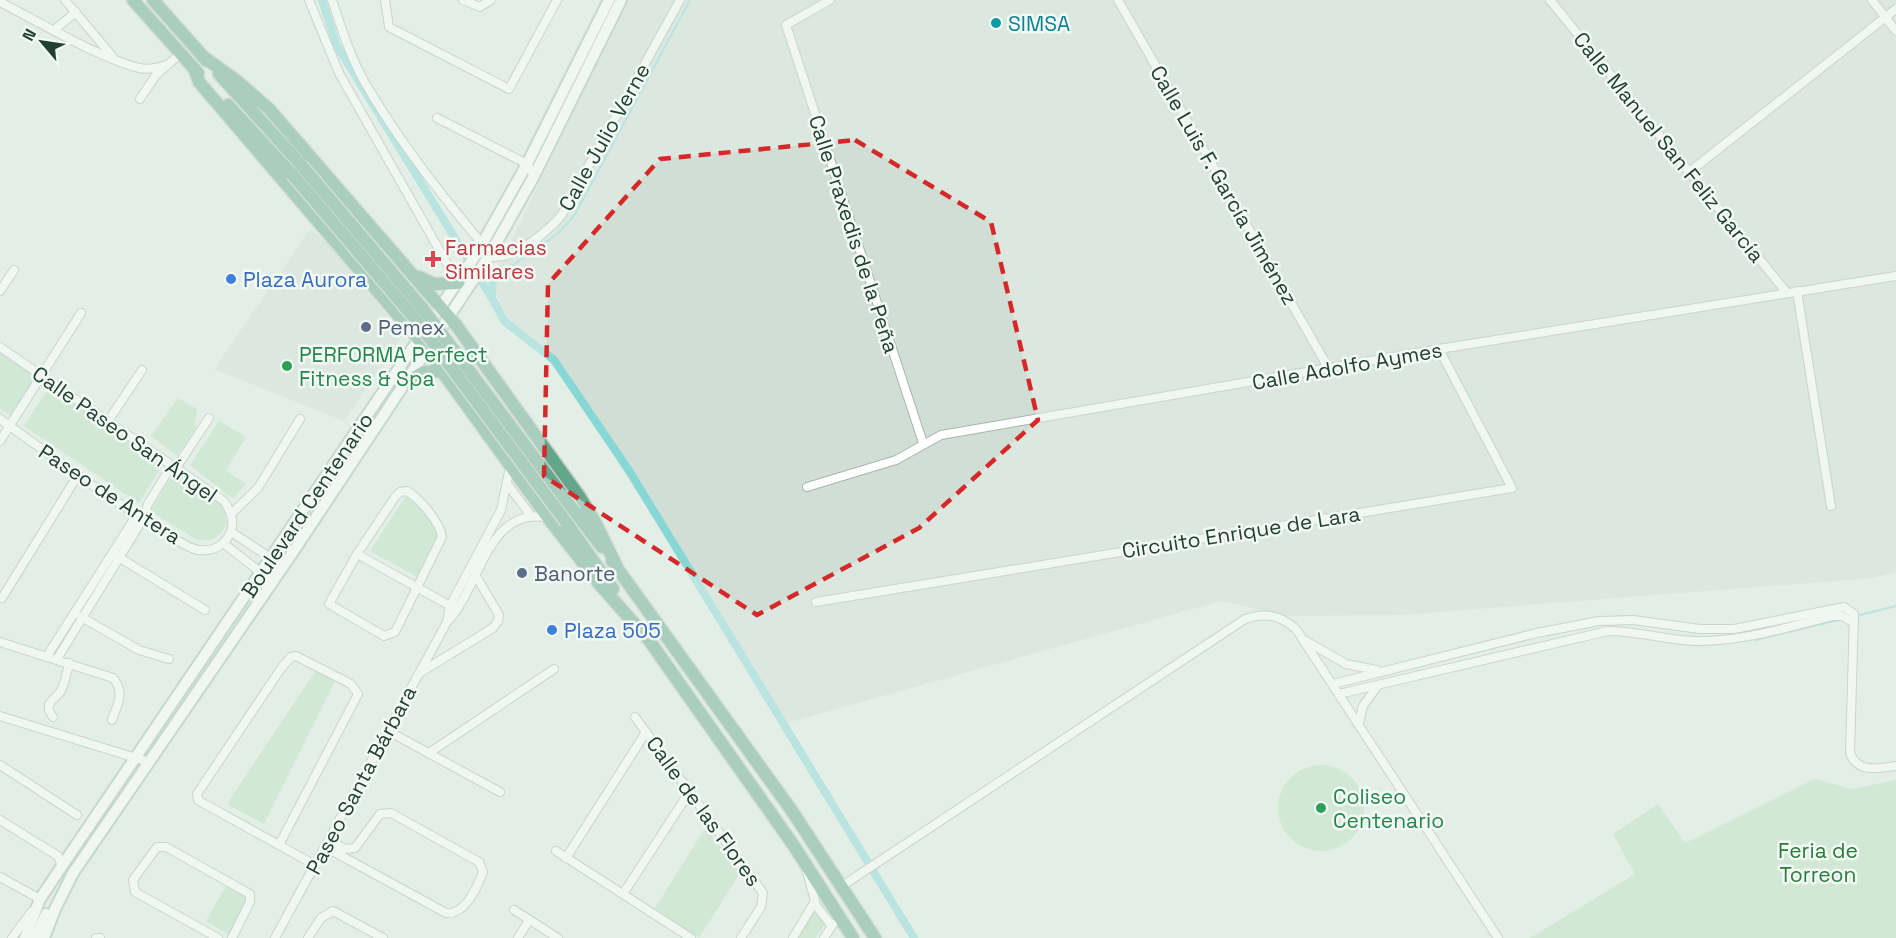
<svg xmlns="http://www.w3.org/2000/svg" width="1896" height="938" viewBox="0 0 1896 938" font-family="'Space Grotesk',sans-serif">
	<rect width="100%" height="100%" fill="#e3eee7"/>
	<g fill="#d1ded5">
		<path d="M 617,0 L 1896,0 L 1896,572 L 1873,578 L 1400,615 L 1273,616 L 1256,609 L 1221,601 L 783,724 L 554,360 L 504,321 L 493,279 L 576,106 Z"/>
		<path d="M 310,229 L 328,243 L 403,335 L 344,421 L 214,369 Z"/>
	</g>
	<g fill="#bae0be">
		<path d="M 0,350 L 37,378 L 12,416 L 0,408 Z"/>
		<path d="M 50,386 L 163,464 L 139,503 L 24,426 Z"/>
		<path d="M 178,398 L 197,409 C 197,416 194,420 196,428 L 177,456 L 151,436 Z"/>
		<path d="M 219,421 L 246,437 L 226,471 L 246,484 L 233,499 L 190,465 Z"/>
		<path d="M 175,471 L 224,506 L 227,523 C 221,537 212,542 197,540 L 150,511 Z"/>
		<path d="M 406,496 C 419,501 434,524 438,538 L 417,577 L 370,551 Z"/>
		<path d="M 316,670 L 335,681 L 264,824 L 227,804 Z"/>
		<circle cx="1321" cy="808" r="43"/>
		<path d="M 1815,779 L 1852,789 L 1896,780 L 1896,938 L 1530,938 L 1635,874 L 1613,834 L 1658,804 L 1685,843 Z"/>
		<path d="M 706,827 L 740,873 L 699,938 L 655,908 Z"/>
		<path d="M 227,884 L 247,898 L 231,936 L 206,921 Z"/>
		<path d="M 814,909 L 826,922 L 816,938 L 795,938 Z"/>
	</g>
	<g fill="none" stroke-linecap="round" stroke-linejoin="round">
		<g stroke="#87d7d5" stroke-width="2">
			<path d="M 493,279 L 557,234 L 574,216 L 690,0"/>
			<path d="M 1860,615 L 1896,606"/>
			<path d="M 1755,640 L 1843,619"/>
		</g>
		<g stroke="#87d7d5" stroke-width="8">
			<path d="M 322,0 L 337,46 L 491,297"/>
			<path d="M 493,279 L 492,298 L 504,321 L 554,360 L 630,472 L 914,938"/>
		</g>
		<g stroke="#a5b6ad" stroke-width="10">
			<g id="street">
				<path d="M 65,0 L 112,56"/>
				<path d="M 309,0 L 339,73 L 458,283"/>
				<path d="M 332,0 C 341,27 350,56 364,81 C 396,137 441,195 483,245"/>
				<path d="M 385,0 L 389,27 L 509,89 L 557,0"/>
				<path d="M 463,0 L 480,7 L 491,0"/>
				<path d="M 830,0 L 786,25 L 923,443"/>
				<path d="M 1118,0 L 1329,369"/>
				<path d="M 1550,0 L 1787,293"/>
				<path d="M 1872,0 L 1896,31"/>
				<path d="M 0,2 C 39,22 97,57 139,68 C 148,70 157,68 166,65"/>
				<path d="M 54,30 L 76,12"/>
				<path d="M 140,99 L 156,75 L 180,54"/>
				<path d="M 437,118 L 527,164 L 534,176"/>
				<path d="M 1688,173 L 1896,9"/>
				<path d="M 489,256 C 510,263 547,232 561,216 L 680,0"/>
				<path d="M 0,291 L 14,270"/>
				<path d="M 1797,291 L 1831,506"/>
				<path d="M 0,347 L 224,501 C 230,510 235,521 231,531 C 226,545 213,552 198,550 C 184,547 170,535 158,528 C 103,495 52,456 0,419"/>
				<path d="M 108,421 L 142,370"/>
				<path d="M 0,441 L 81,313"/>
				<path d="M 176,468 L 209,418"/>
				<path d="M 508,485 L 531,516"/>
				<path d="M 807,487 L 896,460 L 941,435 L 1439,349 L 1896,276"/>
				<path d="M 407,491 C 420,499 440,522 442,537 L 395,632 L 384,636 L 329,604 L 357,554 L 395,497 L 400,492 Z"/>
				<path d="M 231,514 L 258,488 L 300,419"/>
				<path d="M 231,532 L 283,566"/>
				<path d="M 223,543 L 273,582"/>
				<path d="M 357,554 L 454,608"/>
				<path d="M 115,555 L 205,610"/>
				<path d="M 2,598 L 78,475"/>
				<path d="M 816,602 L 1512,488 L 1439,349"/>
				<path d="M 81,617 L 139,650 L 169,659"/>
				<path d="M 448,621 C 479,589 488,504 548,518"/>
				<path d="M 1306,641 L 1346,664 L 1376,670"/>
				<path d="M 0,642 L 113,678 C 125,693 118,703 112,720"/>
				<path d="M 47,656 L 138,513"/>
				<path d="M 57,659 L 143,519 L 148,504 L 172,465"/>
				<path d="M 421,672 L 493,628 L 498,621 L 499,615 L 476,576"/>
				<path d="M 1333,684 L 1537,633 L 1599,621 L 1633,620 L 1700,629 L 1734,629 L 1844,607 L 1854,614 L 1850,753 C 1858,774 1878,768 1896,766"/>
				<path d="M 1339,694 L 1608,631 C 1638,631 1666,640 1695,641 C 1741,642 1788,627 1832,616 L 1842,616 L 1854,623"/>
				<path d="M 0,716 L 149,762"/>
				<path d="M 53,717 C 43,704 52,702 60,692 C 65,685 67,671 69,663"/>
				<path d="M 635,717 L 763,893 L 761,907 L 741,938"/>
				<path d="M 1359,723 L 1363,706 L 1378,685"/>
				<path d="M 388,731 L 500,792"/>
				<path d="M 429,753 L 554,669"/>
				<path d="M 0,765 L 77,815"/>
				<path d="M 0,820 L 58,856 L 62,866"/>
				<path d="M 279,845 L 358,694 L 351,684 L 296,656 L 291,657 L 282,667 L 197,794 L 198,800 L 203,803 L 315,865"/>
				<path d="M 325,847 L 446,913 C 465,915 477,888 483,872 L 479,862 L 391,813 L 380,814 L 355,848 L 345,849 L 329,840"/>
				<path d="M 556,851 L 691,938"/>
				<path d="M 566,858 L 646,732"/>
				<path d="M 0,877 L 40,899"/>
				<path d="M 842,886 L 1245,619 C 1265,612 1280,615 1296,629 L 1498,938"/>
				<path d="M 623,894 L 690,791"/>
				<path d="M 814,903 L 832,926"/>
				<path d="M 514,910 L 558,938"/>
				<path d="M 12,938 L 32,911"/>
				<path d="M 96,938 L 100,938"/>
				<path d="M 218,938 L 135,892 L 133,880 L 157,847 L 166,847 L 250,894 L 250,902 L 232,938"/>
				<path d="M 275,938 L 447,622 L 450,606 L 501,510 L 510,467"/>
				<path d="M 308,938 L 321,918 L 333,911 L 383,938"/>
				<path d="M 518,938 L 529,920"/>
				<path d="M 793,938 L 815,901 L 807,872"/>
				<path d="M 824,938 L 833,924"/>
			</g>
		</g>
		<g stroke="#a3bdb0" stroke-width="14">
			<g id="secondary">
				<path d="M 25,938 L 40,899 L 62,866 L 477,253 L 527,164 L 609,0"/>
				<path d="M 35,938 L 46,914"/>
				<path d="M 44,938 L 55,909 L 73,873 L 293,552 L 489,256 L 534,176 L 621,0"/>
			</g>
		</g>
		<g stroke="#c1cac6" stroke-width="15">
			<g id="primary">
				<path d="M 133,0 L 198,73"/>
				<path d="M 153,0 L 207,61"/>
				<path d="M 202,56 L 237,81 L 269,109 L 456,325 L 579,496 L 595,522 L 617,567"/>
				<path d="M 194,68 L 199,82 L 420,341 L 549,519 L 601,586 L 648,639"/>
				<path d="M 219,74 L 302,166"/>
				<path d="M 228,105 L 292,174"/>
				<path d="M 419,277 L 434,284 L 458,283"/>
				<path d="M 406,382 L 424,372 L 444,371"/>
				<path d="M 575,512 L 602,547"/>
				<path d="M 566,522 L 613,589"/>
				<path d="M 612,561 L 792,811 L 875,938"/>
				<path d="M 644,633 L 794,846 L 853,938"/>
			</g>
		</g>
		<use href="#street" stroke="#fff" stroke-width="8"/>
		<use href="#secondary" stroke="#fff" stroke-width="10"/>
		<use href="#primary" stroke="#64a68a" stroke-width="12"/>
		<g stroke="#c1cac6" stroke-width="15" stroke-linecap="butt">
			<g id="primary-bridge">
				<path d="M 302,166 L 423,309 L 575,512"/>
				<path d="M 292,174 L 416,320 L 566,522"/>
			</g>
		</g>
		<use href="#primary-bridge" stroke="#64a68a" stroke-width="12"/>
	</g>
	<path d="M0 0H1896V938H0ZM 855,140 L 991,222 L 1038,420 L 919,528 L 757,615 L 544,476 L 548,284 L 660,159 Z" fill="#e3eee7" fill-opacity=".55" fill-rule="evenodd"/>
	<path fill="none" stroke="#d62828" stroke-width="4.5" stroke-dasharray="12 8" stroke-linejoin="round" d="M 855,140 L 991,222 L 1038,420 L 919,528 L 757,615 L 544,476 L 548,284 L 660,159 Z"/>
	<circle fill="#0f9aa8" stroke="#f3faf5" stroke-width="2" cx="996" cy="23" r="6"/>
	<path fill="#e0444e" stroke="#f3faf5" stroke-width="2" d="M430 250h6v6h6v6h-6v6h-6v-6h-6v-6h6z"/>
	<g fill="#3f7fe0" stroke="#f3faf5" stroke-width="2">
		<circle cx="231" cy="279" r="6"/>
		<circle cx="552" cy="630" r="6"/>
	</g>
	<g fill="#5c6f8a" stroke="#f3faf5" stroke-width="2">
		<circle cx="366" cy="327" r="6"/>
		<circle cx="522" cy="573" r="6"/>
	</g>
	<g fill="#2e9e5b" stroke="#f3faf5" stroke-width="2">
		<circle cx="287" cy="366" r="6"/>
		<circle cx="1321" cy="808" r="6"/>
	</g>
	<g text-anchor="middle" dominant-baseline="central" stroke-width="5" stroke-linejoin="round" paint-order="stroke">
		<g font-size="21" fill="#0d838f" stroke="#f3faf5" text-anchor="start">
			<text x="1008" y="23">SIMSA</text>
		</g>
		<g font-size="21" fill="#214032" stroke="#f3faf5">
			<text transform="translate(604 137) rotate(-61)">Calle Julio Verne</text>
			<text transform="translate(1669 147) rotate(51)">Calle Manuel San Feliz García</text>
			<text transform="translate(1224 185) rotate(60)">Calle Luis F. García Jiménez</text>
			<text transform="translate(854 234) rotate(72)">Calle Praxedis de la Peña</text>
			<text transform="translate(1347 366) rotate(-10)">Calle Adolfo Aymes</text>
			<text transform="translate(125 434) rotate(35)">Calle Paseo San Ángel</text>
			<text transform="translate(110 494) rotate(33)">Paseo de Antera</text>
			<text transform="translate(307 505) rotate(-56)">Boulevard Centenario</text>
			<text transform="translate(1241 532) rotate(-9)">Circuito Enrique de Lara</text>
			<text transform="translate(361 780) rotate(-62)">Paseo Santa Bárbara</text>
			<text transform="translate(704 811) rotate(54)">Calle de las Flores</text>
		</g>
		<g font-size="21" fill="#be3a42" stroke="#f3faf5" text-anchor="start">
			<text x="445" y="247">Farmacias<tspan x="445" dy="24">Similares</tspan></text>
		</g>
		<g font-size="21" fill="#366cbe" stroke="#f3faf5" text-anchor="start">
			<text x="243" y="279">Plaza Aurora</text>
			<text x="564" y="630">Plaza 505</text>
		</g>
		<g font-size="21" fill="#4e5e75" stroke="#f3faf5" text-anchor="start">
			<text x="378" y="327">Pemex</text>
			<text x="534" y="573">Banorte</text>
		</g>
		<g font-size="21" fill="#27864d" stroke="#f3faf5" text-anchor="start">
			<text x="299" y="354">PERFORMA Perfect<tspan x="299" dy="24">Fitness &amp; Spa</tspan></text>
			<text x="1333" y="796">Coliseo<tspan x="1333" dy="24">Centenario</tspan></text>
		</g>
		<g font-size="21" fill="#287b39" stroke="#f3faf5">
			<text x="1818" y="850">Feria de<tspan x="1818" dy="24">Torreon</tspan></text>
		</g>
	</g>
	<g transform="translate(42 42) rotate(299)" stroke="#f3faf5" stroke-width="4.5" paint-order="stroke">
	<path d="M0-4.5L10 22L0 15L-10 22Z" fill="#214032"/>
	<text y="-9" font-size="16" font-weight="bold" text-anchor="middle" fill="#214032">N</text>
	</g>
</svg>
